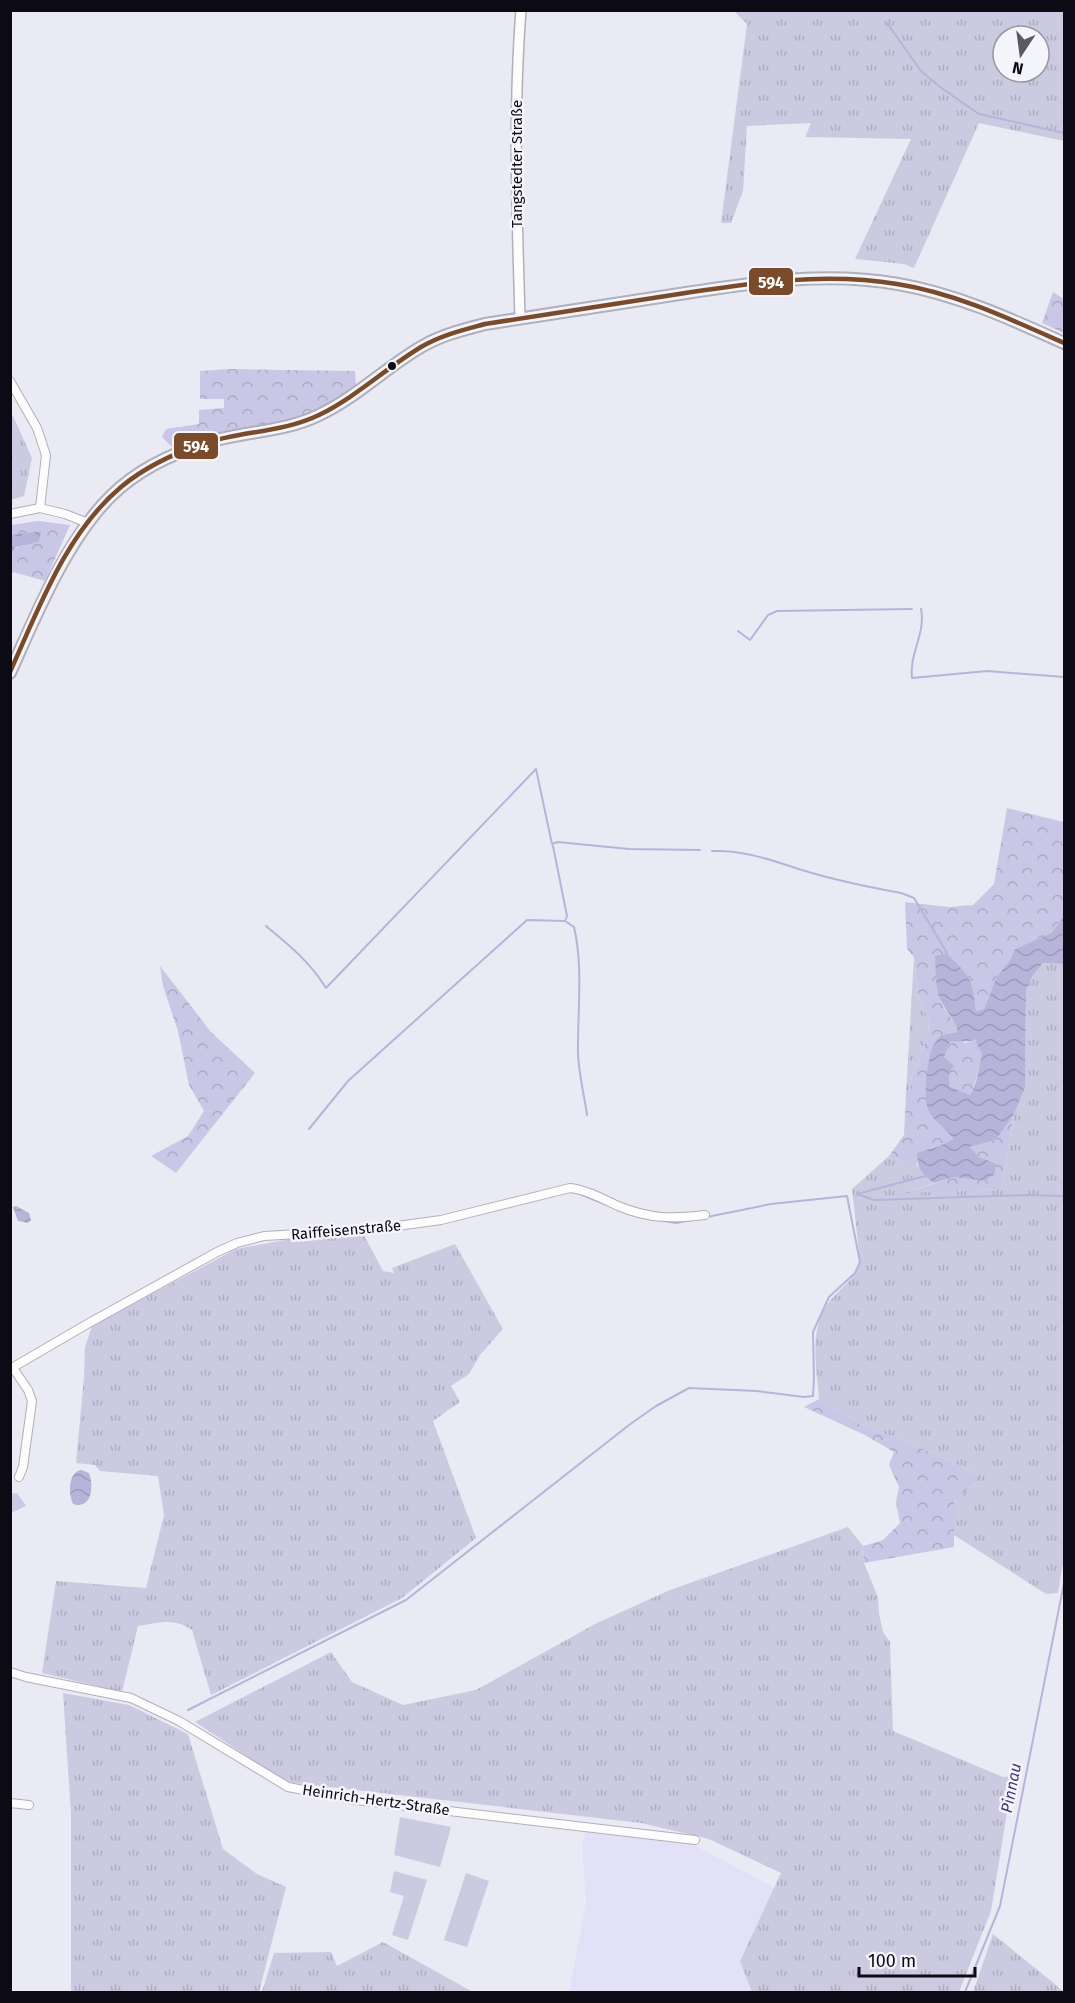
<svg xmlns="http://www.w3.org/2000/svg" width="1075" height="2003" viewBox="0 0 1075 2003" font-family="'Fira Sans',sans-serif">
	<defs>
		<pattern id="grass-tufts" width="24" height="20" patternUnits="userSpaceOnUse" patternTransform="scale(1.5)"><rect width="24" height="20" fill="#cccae0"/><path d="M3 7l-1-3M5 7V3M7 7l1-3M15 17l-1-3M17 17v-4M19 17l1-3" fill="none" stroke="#aeacbf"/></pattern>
		<pattern id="forest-crowns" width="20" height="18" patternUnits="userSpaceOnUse" patternTransform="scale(1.5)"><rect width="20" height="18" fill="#cac6e5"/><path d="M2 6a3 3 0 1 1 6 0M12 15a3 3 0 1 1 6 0" fill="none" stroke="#aca9c4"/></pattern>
		<pattern id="water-waves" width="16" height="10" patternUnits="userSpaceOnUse" patternTransform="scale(1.5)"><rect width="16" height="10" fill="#b8b3d9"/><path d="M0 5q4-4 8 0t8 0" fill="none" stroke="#9d99b9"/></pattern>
	</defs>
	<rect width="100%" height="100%" fill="#eaeaf4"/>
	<path fill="#e3e1f8" d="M 586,1832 L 692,1844 L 775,1888 L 740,1960 L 752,1992 L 569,1992 L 586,1903 L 582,1843 Z"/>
	<g fill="url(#grass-tufts)" fill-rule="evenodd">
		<path d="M 734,11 L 1064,11 L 1064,141 L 979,123 L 914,268 L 904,264 L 855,259 L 911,139 L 805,137 L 811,123 L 747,126 L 743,191 L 731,223 L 721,223 L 747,24 ZM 1003,36 L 1039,36 L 1039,72 L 1003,72 Z"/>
		<path d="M 11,416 L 13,416 L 32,458 L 24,496 L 11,500 Z"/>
		<path d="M 914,957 L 918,993 L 930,1025 L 919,1062 L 912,1075 L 910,1090 L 906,1093 Z"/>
		<path d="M 1043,963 L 1064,964 L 1064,1557 L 1058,1593 L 1046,1594 L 954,1535 L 954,1501 L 982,1477 L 935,1454 L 860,1424 L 819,1399 C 817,1368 808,1329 829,1302 C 840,1288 856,1279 860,1261 L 852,1189 L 889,1156 L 917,1165 L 925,1176 L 934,1183 L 908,1192 L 1001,1189 L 1014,1114 L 1025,1088 L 1026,991 L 1033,975 Z"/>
		<path d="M 364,1235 L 383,1271 L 394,1273 L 392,1268 L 455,1244 L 503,1329 L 480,1355 L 469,1374 L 451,1386 L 460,1402 L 433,1421 L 476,1538 L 402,1598 L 211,1695 L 192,1630 C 173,1617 159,1623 138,1626 L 122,1692 L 42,1673 L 56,1581 L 146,1588 L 164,1515 L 158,1476 L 100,1471 L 95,1465 L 76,1463 L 84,1377 L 85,1347 L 92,1326 L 236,1249 L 290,1239 Z"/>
		<path d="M 848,1527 L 863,1546 L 864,1563 L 878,1597 L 879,1614 L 883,1632 L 890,1642 L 893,1731 L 1003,1777 L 1013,1776 L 991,1911 L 959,1992 L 752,1992 L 740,1961 L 781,1873 L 709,1839 L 641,1823 L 286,1782 L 195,1722 L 331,1652 L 352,1682 L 403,1705 L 476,1690 L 597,1623 L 670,1590 Z"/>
		<path d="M 63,1693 L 129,1705 L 188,1734 L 223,1849 L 257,1874 L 286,1887 L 259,1992 L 71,1992 L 71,1814 Z"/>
		<path d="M 993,1934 L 1056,1985 L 1064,1992 L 973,1992 Z"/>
		<path d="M 383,1942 L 473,1992 L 262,1992 L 274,1953 L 331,1952 L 337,1966 Z"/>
	</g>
	<g fill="url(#forest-crowns)">
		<path d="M 1053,292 L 1064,299 L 1064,333 L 1042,323 Z"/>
		<path d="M 230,369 L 355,371 L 356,387 L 319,411 L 272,425 L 173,448 L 162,437 L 166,429 L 199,424 L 199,410 L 224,408 L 224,399 L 200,399 L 200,371 Z"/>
		<path d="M 38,521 L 70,525 L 45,581 L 13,572 L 11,575 C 11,545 11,548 39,542 L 40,531 L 11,536 L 11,525 Z"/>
		<path d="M 1007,808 L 1064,822 L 1064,916 L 1051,933 L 1015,949 L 1009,962 L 997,976 L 984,1009 L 976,1011 C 972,976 971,978 947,953 C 939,975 932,992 947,1012 C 952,1019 957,1024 959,1032 L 941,1035 L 930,1114 L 947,1129 L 953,1140 C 942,1147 929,1148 917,1153 L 917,1165 L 889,1156 L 904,1135 L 906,1093 L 910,1090 L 912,1075 L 919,1062 L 930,1025 L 918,993 L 914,957 L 907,949 L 905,902 L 949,907 L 973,905 L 994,884 Z"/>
		<path d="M 160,966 L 211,1032 L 255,1073 L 176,1173 L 151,1156 L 188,1136 L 204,1111 L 189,1085 L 178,1031 L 163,986 Z"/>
		<path d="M 959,1040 L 965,1043 L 975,1040 L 982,1054 C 978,1068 977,1082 970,1095 L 950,1088 L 944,1057 L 950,1042 Z"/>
		<path d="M 1014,1114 L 1001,1189 L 905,1193 L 954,1177 L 985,1181 L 995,1174 L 995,1163 L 979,1157 L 968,1147 L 996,1140 Z"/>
		<path d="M 819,1399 L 860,1424 L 935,1454 L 982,1477 L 954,1501 L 954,1547 L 864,1563 L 863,1546 L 883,1540 L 900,1523 L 896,1502 L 899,1487 L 889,1465 L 894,1452 L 865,1435 L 804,1407 Z"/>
	</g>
	<g fill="#cccae0">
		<path d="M 17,1493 L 26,1506 L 11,1513 L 11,1494 Z"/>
		<path d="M 400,1817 L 451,1827 L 440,1867 L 394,1855 Z"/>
		<path d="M 394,1871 L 427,1880 L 408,1940 L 392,1935 L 404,1896 L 390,1892 Z"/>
		<path d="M 466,1873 L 489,1881 L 467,1947 L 444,1940 Z"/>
	</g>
	<g fill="url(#water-waves)" fill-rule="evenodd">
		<path d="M 41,531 L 39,542 L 16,547 L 11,554 L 12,535 Z"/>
		<path d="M 1064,916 L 1064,964 L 1043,963 L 1033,975 L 1026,991 L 1025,1088 L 1014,1114 L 996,1140 L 969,1147 L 979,1157 L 995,1163 L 995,1174 L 985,1181 L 954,1177 L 934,1183 C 922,1174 917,1169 917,1153 C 929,1148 942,1147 953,1139 C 947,1129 938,1124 931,1115 C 921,1102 927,1061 933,1046 C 935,1042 939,1038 941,1035 L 958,1032 C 956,1020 945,1011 940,999 C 935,988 936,968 935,956 L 947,953 C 971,978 972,976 976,1011 L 984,1009 L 997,976 L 1009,962 L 1015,949 L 1051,933 ZM 975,1040 L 982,1054 C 978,1068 978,1083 970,1095 L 950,1087 L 948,1074 L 954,1066 L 944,1057 L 950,1042 C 959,1040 966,1043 975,1040 Z"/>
		<path d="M 16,1206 L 29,1213 L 31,1220 L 28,1223 L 18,1221 L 13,1207 Z"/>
		<path d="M 81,1470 L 89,1473 C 94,1487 92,1509 73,1504 C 68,1493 68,1473 81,1470 Z"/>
	</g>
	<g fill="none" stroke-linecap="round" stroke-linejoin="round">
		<g stroke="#b8b3d9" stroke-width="2">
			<path d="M 887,23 L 921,71 L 940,87 L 979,114 L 1064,133"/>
			<path d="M 921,609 C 926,633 909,654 912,678 L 987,671 L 1064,677"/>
			<path d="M 738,631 L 750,640 L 768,615 L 777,611 L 912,609"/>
			<path d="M 712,851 C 744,850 771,860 802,870 C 834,880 868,887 901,893 L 914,898 L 947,953"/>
			<path d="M 565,921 L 574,927 C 583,966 578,1007 578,1046 C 577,1069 584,1092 587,1115"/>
			<path d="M 266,926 C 289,945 310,962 326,988 L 536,769 L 552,844 L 558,842 L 629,849 L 700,850"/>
			<path d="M 309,1129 L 348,1081 L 527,920 L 565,921 L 567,916 L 553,846"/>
			<path d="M 575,1192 L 612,1207"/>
			<path d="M 857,1194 L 874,1200 L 1028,1195 L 1064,1196"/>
			<path d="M 857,1194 L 925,1176"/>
			<path d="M 640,1217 L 676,1223 L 696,1219"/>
			<path d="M 188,1710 L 406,1600 L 629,1425 L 656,1406 L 689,1388 L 757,1391 L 804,1397 L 813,1396 L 814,1378 L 813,1332 L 829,1297 L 855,1273 L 860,1262 L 847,1196 L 771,1204 L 707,1217"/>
			<path d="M 965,1992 L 1000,1906 L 1064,1583"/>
		</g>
		<g stroke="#b0b0ba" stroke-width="10">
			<g id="minor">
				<path d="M 10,381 L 37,428 L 46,455 L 40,508"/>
				<path d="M 10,514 L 40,508 L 65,514 L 88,523"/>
				<path d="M 13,1368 L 28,1390 L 32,1401 L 23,1467 L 19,1477"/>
				<path d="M 10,1369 L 89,1323 L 217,1252 L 237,1243 L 264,1236 L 368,1230 L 441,1220 L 570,1188 C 587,1190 603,1199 618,1206 C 650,1219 672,1219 705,1215"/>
				<path d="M 10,1672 L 26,1677 L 131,1698 L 179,1721 L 288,1787 L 356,1800 L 695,1840"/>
				<path d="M 10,1803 L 29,1805"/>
			</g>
		</g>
		<g stroke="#b0b0ba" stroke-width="12">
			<path id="tertiary" d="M 520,318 C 517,216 513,113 521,10"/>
		</g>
		<g stroke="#b0b0ba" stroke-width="14">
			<path id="secondary" d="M 10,673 C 35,617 67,539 111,496 C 138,469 173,453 209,442 C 245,431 285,432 319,415 C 357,397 385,368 421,347 C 441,335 462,330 485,324 C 552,314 619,303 686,293 C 757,282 827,271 898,284 C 956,294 1011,319 1064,343"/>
		</g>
		<use href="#minor" stroke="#fcfcfd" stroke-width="8"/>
		<use href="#tertiary" stroke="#fcfcfd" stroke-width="9"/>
		<use href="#secondary" stroke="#f2f1f7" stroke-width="10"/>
		<g stroke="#f4f4fb" stroke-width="9">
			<path id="bus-1" d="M 10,672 C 39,608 66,533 121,487 C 146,466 175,453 205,443 C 243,431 284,432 319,415 C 356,397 386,368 421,347 C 441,335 463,330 485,324 C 550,314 614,304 679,294 C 751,283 824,272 897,284 C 955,293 1010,319 1064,343"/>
		</g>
		<use href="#bus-1" stroke="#7a4b2a" stroke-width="4.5"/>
	</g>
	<circle fill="#0c0a15" stroke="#f4f4fb" stroke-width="2" cx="392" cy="366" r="5"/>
	<g text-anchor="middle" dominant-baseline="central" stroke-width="5" stroke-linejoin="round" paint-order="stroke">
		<g font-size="15" fill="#0c0a15" stroke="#f4f4fb">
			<text transform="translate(517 164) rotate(-90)">Tangstedter Straße</text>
			<text transform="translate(346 1230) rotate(-5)">Raiffeisenstraße</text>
			<text transform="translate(376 1800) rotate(8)">Heinrich-Hertz-Straße</text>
		</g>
		<g font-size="16" font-style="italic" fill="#423471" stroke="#f4f4fb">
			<text transform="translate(1011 1788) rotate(-79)">Pinnau</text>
		</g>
	</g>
	<g stroke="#f4f4fb" stroke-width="2">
		<rect x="748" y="267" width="46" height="29" rx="6" fill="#7a4b2a"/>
		<rect x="173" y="432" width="46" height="28" rx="6" fill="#7a4b2a"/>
	</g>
	<g font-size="16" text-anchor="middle" font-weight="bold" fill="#fff">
		<text x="771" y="288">594</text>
		<text x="196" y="452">594</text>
	</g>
	<rect width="1075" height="2003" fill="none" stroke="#0c0a15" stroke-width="24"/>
	<g transform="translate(1021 54) rotate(193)"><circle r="28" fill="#f4f4fb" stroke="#97969f" stroke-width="1.5"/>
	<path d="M0-4.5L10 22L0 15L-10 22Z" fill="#5a5863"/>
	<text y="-9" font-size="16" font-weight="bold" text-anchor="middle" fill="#0c0a15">N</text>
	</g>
	<path d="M859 1967v9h116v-9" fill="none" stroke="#0c0a15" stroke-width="3"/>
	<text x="868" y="1967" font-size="18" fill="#0c0a15" stroke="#f4f4fb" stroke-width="4.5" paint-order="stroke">100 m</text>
</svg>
